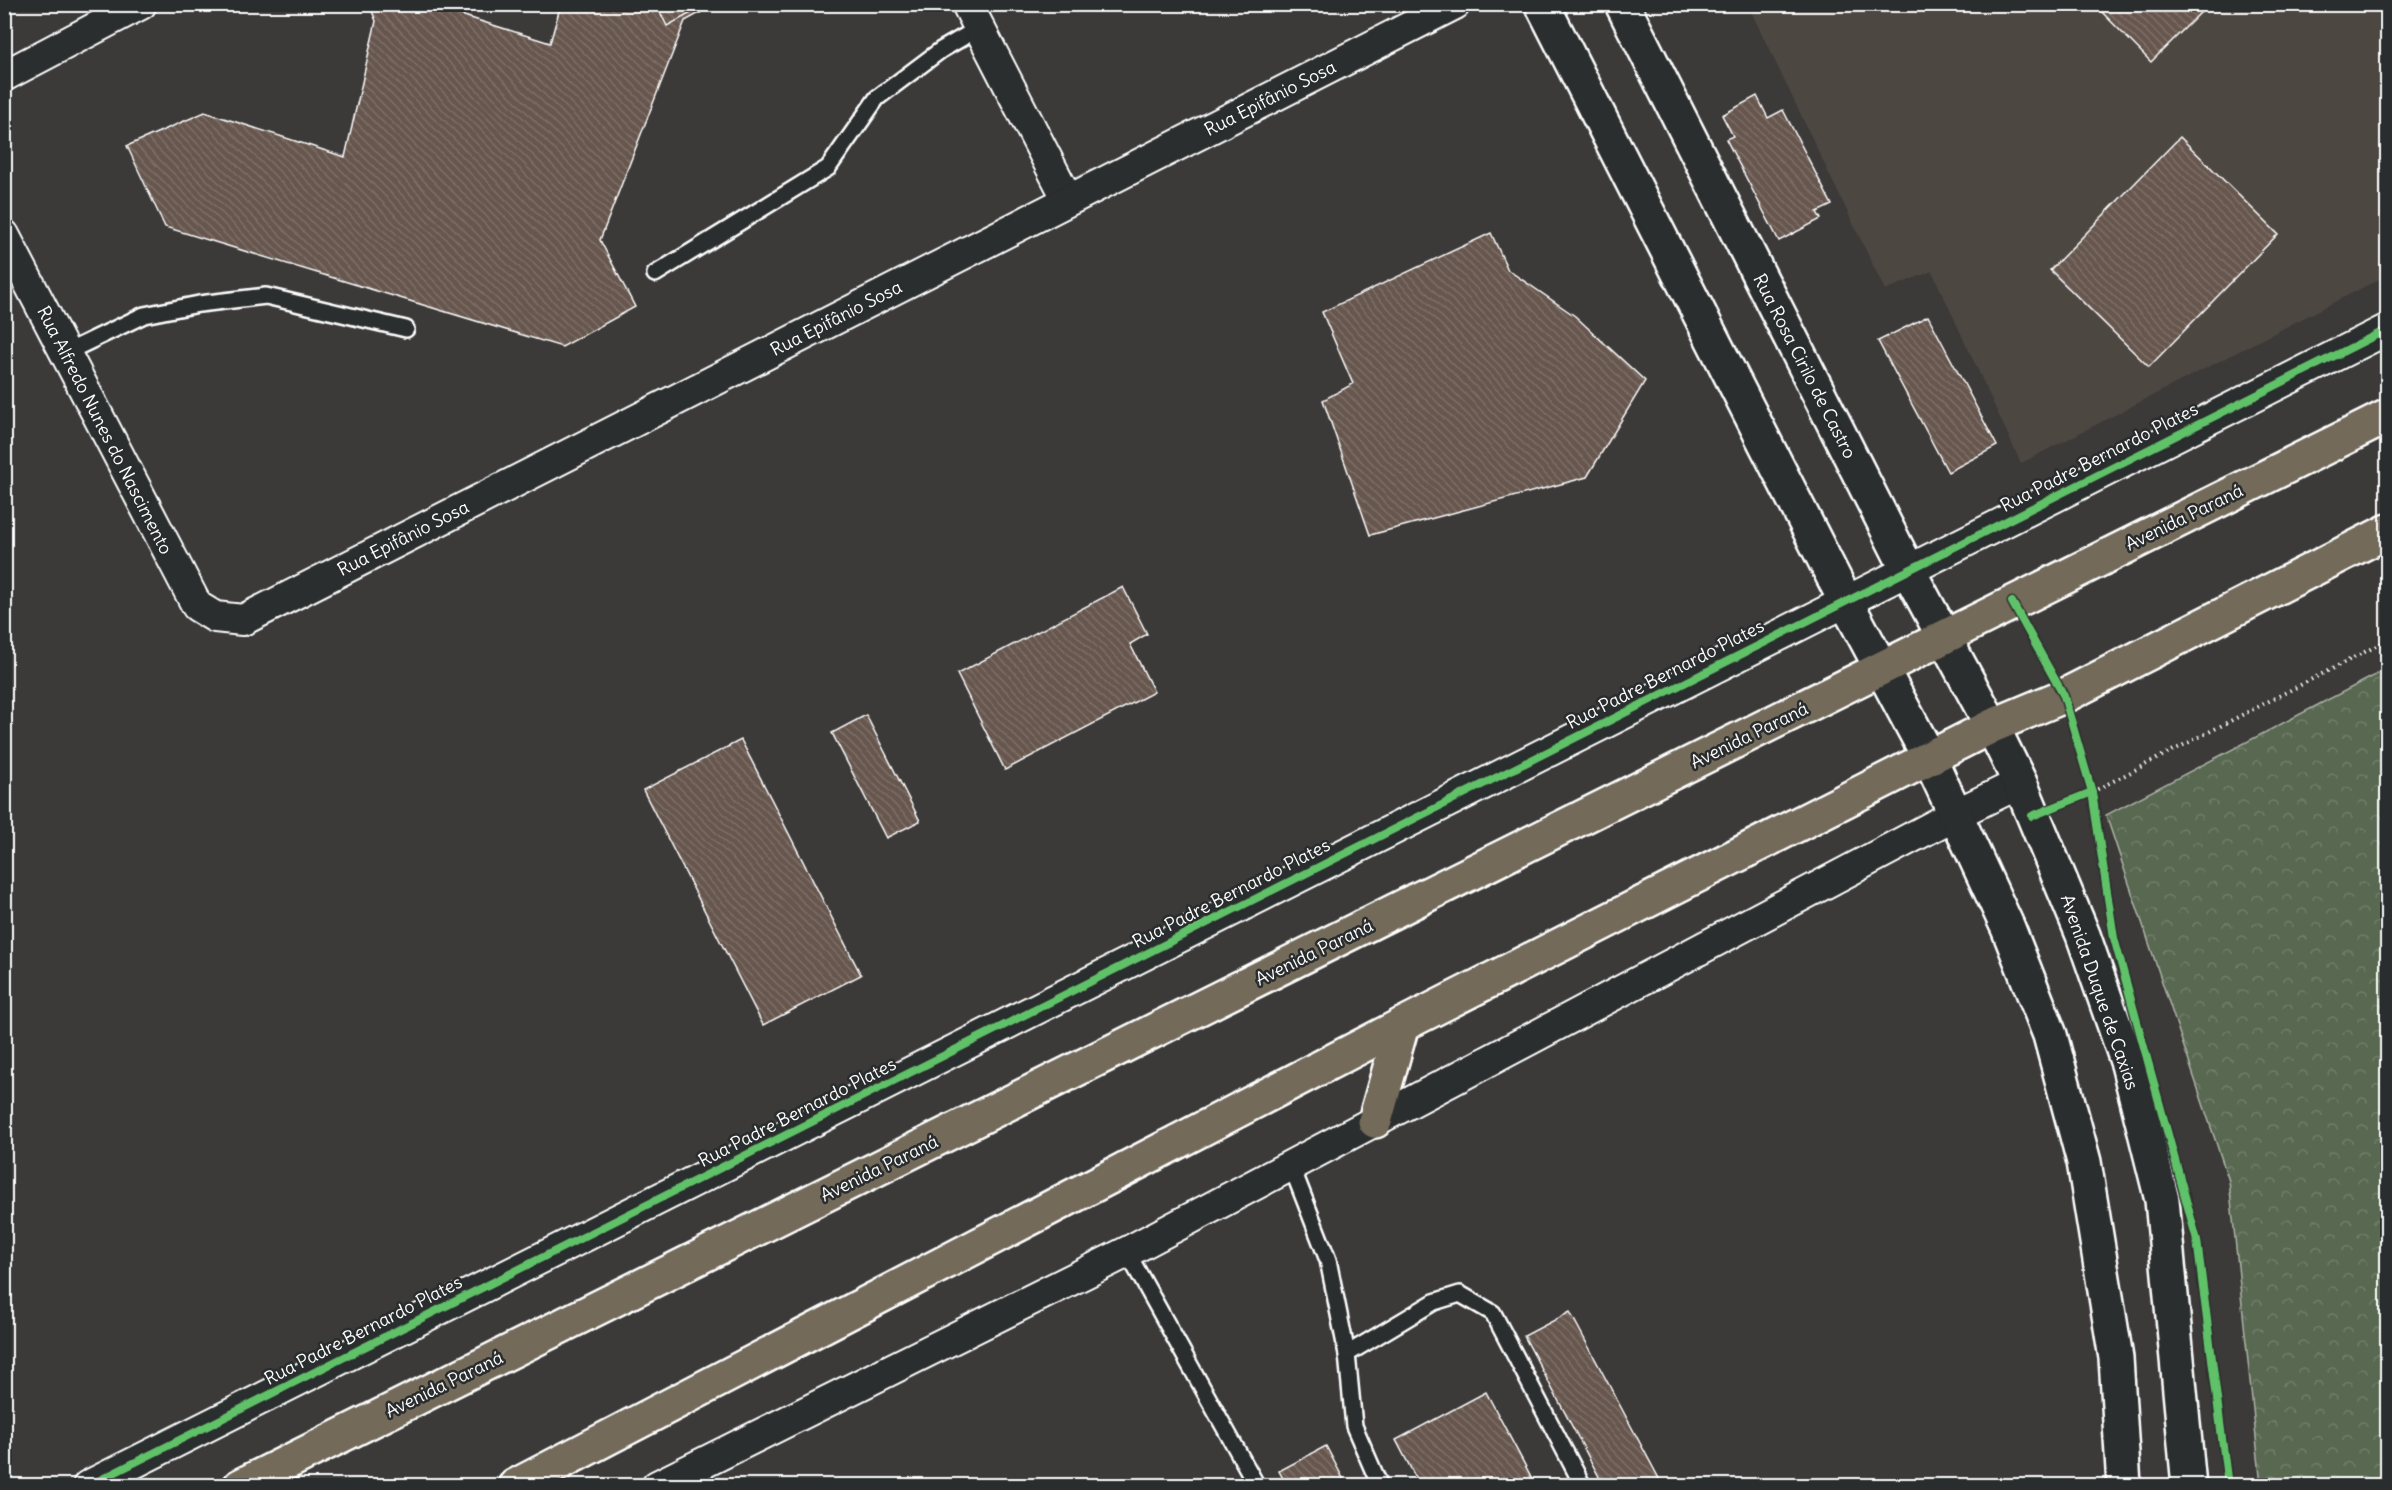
<svg xmlns="http://www.w3.org/2000/svg" width="2392" height="1490" viewBox="0 0 2392 1490" font-family="Delius,sans-serif">
	<defs>
		<pattern id="forest-crowns" width="20" height="18" patternUnits="userSpaceOnUse" patternTransform="scale(1.5)"><rect width="20" height="18" fill="#596851"/><path d="M2 6a3 3 0 1 1 6 0M12 15a3 3 0 1 1 6 0" fill="none" stroke="#727f6b"/></pattern>
		<pattern id="building-back-hatch" width="6" height="6" patternUnits="userSpaceOnUse" patternTransform="scale(1.5)"><rect width="6" height="6" fill="#66574e"/><path d="M-1 5l2 2M0 0l6 6M5-1l2 2" fill="none" stroke="#7d7069"/></pattern>
	</defs>
	<rect width="100%" height="100%" fill="#3c3a38"/>
	<filter id="ink" filterUnits="userSpaceOnUse"><feTurbulence type="fractalNoise" baseFrequency=".0167" numOctaves="2"/><feDisplacementMap in="SourceGraphic" scale="12" xChannelSelector="R" yChannelSelector="G"/><feConvolveMatrix kernelMatrix="1 2 1 2 8 2 1 2 1" color-interpolation-filters="sRGB"/></filter>
	<g filter="url(#ink)">
		<path fill="#4d4743" d="M 1748,5 L 2387,5 L 2387,275 L 2021,463 L 1932,271 L 1885,290 Z"/>
		<path fill="url(#forest-crowns)" stroke="#acb4a8" stroke-width="1.5" d="M 2387,669 L 2387,1485 L 2261,1485 L 2229,1181 L 2106,815 Z"/>
		<g fill="url(#building-back-hatch)" stroke="#fff" stroke-width="1.5">
			<path d="M 369,4 L 426,4 L 550,43 L 561,4 L 716,4 L 685,21 L 600,240 L 635,307 L 562,347 L 165,227 L 127,146 L 205,112 L 345,157 L 376,21 Z"/>
			<path d="M 656,4 L 708,4 L 667,26 Z"/>
			<path d="M 2094,4 L 2209,4 L 2151,62 Z"/>
			<path d="M 1757,96 L 1768,118 L 1783,110 L 1832,205 L 1817,212 L 1821,219 L 1779,241 L 1726,139 L 1733,136 L 1722,115 Z"/>
			<path d="M 2180,137 L 2278,234 L 2149,367 L 2050,270 Z"/>
			<path d="M 1491,233 L 1508,270 L 1575,316 L 1645,381 L 1587,477 L 1370,535 L 1323,400 L 1353,384 L 1322,312 Z"/>
			<path d="M 1928,316 L 1997,446 L 1948,472 L 1878,341 Z"/>
			<path d="M 1123,587 L 1147,634 L 1130,644 L 1154,692 L 1005,770 L 957,674 Z"/>
			<path d="M 866,715 L 920,821 L 886,838 L 832,733 Z"/>
			<path d="M 741,740 L 861,975 L 763,1025 L 643,790 Z"/>
			<path d="M 1570,1312 L 1663,1486 L 1604,1486 L 1524,1336 Z"/>
			<path d="M 1486,1392 L 1536,1486 L 1420,1486 L 1396,1440 Z"/>
			<path d="M 1326,1446 L 1347,1486 L 1287,1486 L 1279,1471 Z"/>
		</g>
		<g fill="none" stroke-linecap="round" stroke-linejoin="round">
			<g stroke="#fff" stroke-width="20">
				<g id="lane">
					<path d="M 655,274 L 828,168 L 877,98 L 941,50 L 979,28"/>
					<path d="M 65,353 L 144,315 L 199,304 L 266,296 L 406,329"/>
					<path d="M 1291,1165 L 1328,1260 L 1347,1354 L 1354,1426 L 1380,1486"/>
					<path d="M 1127,1252 L 1257,1486"/>
					<path d="M 1347,1354 L 1434,1302 L 1460,1294 L 1493,1313 L 1583,1486"/>
				</g>
			</g>
			<g stroke="#fff" stroke-width="34">
				<g id="street">
					<path d="M 967,4 L 1068,200"/>
					<path d="M 4,76 L 141,4"/>
					<path d="M 4,235 L 197,606 L 215,617 L 243,620 L 1455,4"/>
					<path d="M 88,1486 L 2388,329"/>
					<path d="M 657,1486 L 1127,1252 L 1956,814 L 2020,783"/>
				</g>
			</g>
			<g stroke="#fff" stroke-width="38">
				<g id="secondary">
					<path d="M 1542,4 L 1845,600 L 1929,757 L 2008,928 L 2050,1035 L 2084,1162 L 2116,1358 L 2124,1486"/>
					<path d="M 1622,4 L 1908,570 L 1992,726 L 2020,783 L 2083,935 L 2128,1064 L 2162,1200 L 2189,1486"/>
				</g>
			</g>
			<g stroke="#fff" stroke-width="38">
				<g id="primary">
					<path d="M 1375,1121 L 1402,1025"/>
					<path d="M 240,1486 L 2388,416"/>
					<path d="M 515,1486 L 1402,1025 L 1992,726 L 2064,696 L 2388,531"/>
				</g>
			</g>
			<path stroke="#fff" stroke-width="4" stroke-dasharray="1.5 4.5" stroke-linecap="butt" d="M 2092,792 L 2388,640"/>
			<use href="#lane" stroke="#2a2d2e" stroke-width="15"/>
			<use href="#street" stroke="#2a2d2e" stroke-width="30"/>
			<use href="#secondary" stroke="#2a2d2e" stroke-width="33"/>
			<use href="#primary" stroke="#736b5a" stroke-width="33"/>
			<g stroke="#2a2d2e" stroke-width="11">
				<g id="cycleway">
					<path d="M 2012,602 L 2064,696 L 2092,792 L 2032,816"/>
					<path d="M 2092,792 L 2114,938 L 2197,1240 L 2228,1486"/>
					<path d="M 88,1486 L 2388,329"/>
				</g>
			</g>
			<use href="#cycleway" stroke="#61c268" stroke-width="8"/>
		</g>
	</g>
	<g text-anchor="middle" dominant-baseline="central" stroke-width="5" stroke-linejoin="round" paint-order="stroke">
		<g font-size="18" fill="#fff" stroke="#2a2d2e">
			<text transform="translate(1270 98) rotate(-27)">Rua Epifânio Sosa</text>
			<text transform="translate(836 318) rotate(-27)">Rua Epifânio Sosa</text>
			<text transform="translate(1805 366) rotate(63)">Rua Rosa Cirilo de Castro</text>
			<text transform="translate(105 430) rotate(63)">Rua Alfredo Nunes do Nascimento</text>
			<text transform="translate(2099 457) rotate(-27)">Rua Padre Bernardo Plates</text>
			<text transform="translate(2184 517) rotate(-26)">Avenida Paraná</text>
			<text transform="translate(403 538) rotate(-27)">Rua Epifânio Sosa</text>
			<text transform="translate(1665 674) rotate(-27)">Rua Padre Bernardo Plates</text>
			<text transform="translate(1749 735) rotate(-26)">Avenida Paraná</text>
			<text transform="translate(1231 893) rotate(-27)">Rua Padre Bernardo Plates</text>
			<text transform="translate(1314 952) rotate(-26)">Avenida Paraná</text>
			<text transform="translate(2100 992) rotate(71)">Avenida Duque de Caxias</text>
			<text transform="translate(797 1112) rotate(-27)">Rua Padre Bernardo Plates</text>
			<text transform="translate(879 1168) rotate(-26)">Avenida Paraná</text>
			<text transform="translate(363 1330) rotate(-27)">Rua Padre Bernardo Plates</text>
			<text transform="translate(444 1384) rotate(-26)">Avenida Paraná</text>
		</g>
	</g>
	<rect width="2392" height="1490" fill="none" stroke="#2a2d2e" stroke-width="24"/>
	<rect x="12" y="12" width="2368" height="1466" fill="none" stroke="#fff" stroke-width="2" filter="url(#ink)"/>
</svg>
